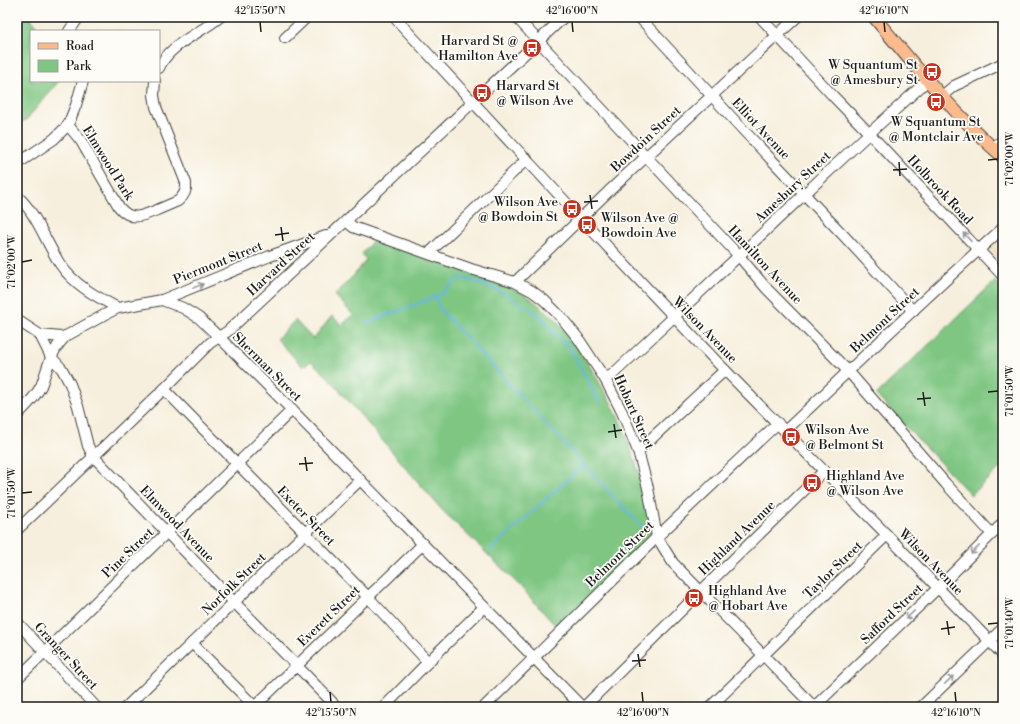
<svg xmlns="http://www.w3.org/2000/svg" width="1020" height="724" viewBox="0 0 1020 724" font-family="'Libre Bodoni',serif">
	<rect width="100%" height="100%" fill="#fdfcf7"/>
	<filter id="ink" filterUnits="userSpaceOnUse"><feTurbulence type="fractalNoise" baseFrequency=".025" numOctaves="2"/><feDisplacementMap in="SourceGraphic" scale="8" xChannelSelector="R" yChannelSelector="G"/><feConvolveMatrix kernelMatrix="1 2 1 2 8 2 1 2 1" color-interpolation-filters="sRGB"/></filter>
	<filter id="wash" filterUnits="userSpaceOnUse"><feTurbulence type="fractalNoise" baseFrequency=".012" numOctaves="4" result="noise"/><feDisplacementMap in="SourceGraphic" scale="16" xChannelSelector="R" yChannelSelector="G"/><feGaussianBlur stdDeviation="0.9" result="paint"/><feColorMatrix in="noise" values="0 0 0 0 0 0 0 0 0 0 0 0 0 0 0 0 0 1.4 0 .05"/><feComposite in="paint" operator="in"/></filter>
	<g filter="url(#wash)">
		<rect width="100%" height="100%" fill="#f7efdd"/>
		<path fill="#e9d9ba" d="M 1003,234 L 1003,266 L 990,251 L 989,249 L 991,245 Z"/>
		<g fill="#7ec682" stroke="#4d714f">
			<path d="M 17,17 L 30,17 L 40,31 L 31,31 L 31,81 L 59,81 L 27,119 L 17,125 Z"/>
			<path d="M 374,239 L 483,277 L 526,295 L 554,317 L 572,340 L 594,373 L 611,403 L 622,425 L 633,456 L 643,484 L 652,530 L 651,542 L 561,630 L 552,622 L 520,586 L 442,510 L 328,377 L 311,361 L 303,367 L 277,339 L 295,320 L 313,339 L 332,316 L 342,325 L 353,315 L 335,295 L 355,274 L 366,260 L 362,254 Z"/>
			<path d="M 995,281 L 1003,290 L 1003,465 L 971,495 L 876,395 Z"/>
		</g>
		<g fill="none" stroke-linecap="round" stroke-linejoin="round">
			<g stroke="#6bb7e5" stroke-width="2">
				<path d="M 367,323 L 435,297"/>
				<path d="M 599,402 L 569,346 L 562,341 L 539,315 L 500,291 L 468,279 L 458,278 L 443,293 L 435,297 L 440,309 L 638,523 L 646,529"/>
				<path d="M 490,551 L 584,464"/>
			</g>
		</g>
	</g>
	<g filter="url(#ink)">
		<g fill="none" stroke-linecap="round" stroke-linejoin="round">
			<g stroke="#3d3c39" stroke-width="12">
				<g id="minor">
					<path d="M 394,17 L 587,225 L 716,361 L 887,535 L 1003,655"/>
					<path d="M 516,17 L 669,181 L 739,256 L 767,289 L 849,372 L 946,484 L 992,534"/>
					<path d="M 639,17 L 747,134 L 845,237 L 913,311"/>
					<path d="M 760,17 L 834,97 L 869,133 L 1003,276"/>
					<path d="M 69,31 L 79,17"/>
					<path d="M 285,38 L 307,17"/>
					<path d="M 159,68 C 169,44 201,33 220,17"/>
					<path d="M 942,96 L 954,86 L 1003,63"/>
					<path d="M 68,125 L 76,105 L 83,81"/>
					<path d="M 991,147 L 1003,141"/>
					<path d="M 17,164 L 54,139 L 68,125 L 81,141 L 119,207 C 131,222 142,216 157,210 C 164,207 171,204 178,201 C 184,196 187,191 186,183 L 156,107 L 154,95 L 155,81"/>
					<path d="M 17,196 C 36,212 46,243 60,264 C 74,285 97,297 118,308 L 162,300 L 183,308 L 199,318 L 219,337 L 292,410 L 582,707"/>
					<path d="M 346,221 L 353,227 L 471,269 L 515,282 L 532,291 L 544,300 L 561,317 L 578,338 L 605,379 L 622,412 L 638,451 L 648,488 L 657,537 L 673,563 L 814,707"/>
					<path d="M 429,253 L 527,159"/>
					<path d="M 515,282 L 609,191 L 797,17"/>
					<path d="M 162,300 L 270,256 L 326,236"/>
					<path d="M 17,320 L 40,335 L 61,337 L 66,336"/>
					<path d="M 40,335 L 51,357 L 62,369 L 70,384 L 78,406 L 88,446 L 93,456 L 230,598 L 297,666 L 332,702 L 335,707"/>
					<path d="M 605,379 L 613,374 L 862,140 L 928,80"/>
					<path d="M 164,389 L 368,597 L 428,662"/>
					<path d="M 17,415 C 26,406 35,398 41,386 C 45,376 47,366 52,356 C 55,349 60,342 66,336 L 106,314 L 118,308"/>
					<path d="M 785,431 C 857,363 929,294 1003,228"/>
					<path d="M 638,451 L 725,370"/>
					<path d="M 17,530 L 164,389 L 210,343 L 228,331 L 564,17"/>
					<path d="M 17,622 L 96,707"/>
					<path d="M 192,643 L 255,707"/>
					<path d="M 17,679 L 292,410"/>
					<path d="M 126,707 L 360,480"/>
					<path d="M 254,707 L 423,544"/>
					<path d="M 384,707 L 428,662 L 484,607"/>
					<path d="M 484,707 L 657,537 L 778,423"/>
					<path d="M 584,707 L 701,591 L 824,471"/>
					<path d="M 710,707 L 887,535"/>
					<path d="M 814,707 L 938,588 L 1003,523"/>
					<path d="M 921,707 L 1003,628"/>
				</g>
			</g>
			<g stroke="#3d3c39" stroke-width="14">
				<path id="major" d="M 874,17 C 915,66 955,115 1003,157"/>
			</g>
			<use href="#minor" stroke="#fff" stroke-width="10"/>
			<use href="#major" stroke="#fcba8d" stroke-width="12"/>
		</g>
		<defs><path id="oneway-shaft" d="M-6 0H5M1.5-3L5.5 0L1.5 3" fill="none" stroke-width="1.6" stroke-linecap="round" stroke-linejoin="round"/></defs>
		<g stroke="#999">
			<use href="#oneway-shaft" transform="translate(967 237) rotate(-133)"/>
			<use href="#oneway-shaft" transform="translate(198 286) rotate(-22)"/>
			<use href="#oneway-shaft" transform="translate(975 550) rotate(135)"/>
			<use href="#oneway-shaft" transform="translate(910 615) rotate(136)"/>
			<use href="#oneway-shaft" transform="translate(949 680) rotate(-44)"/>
		</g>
	</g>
	<path fill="none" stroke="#1c1c1c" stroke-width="1.5" d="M 260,22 L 261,32M 572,22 L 573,32M 884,22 L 885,32M 988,160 L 998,159M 899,162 L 900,176M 893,170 L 907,169M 590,195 L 592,209M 584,202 L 598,201M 281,227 L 283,241M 275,235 L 289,233M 22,262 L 32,260M 923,392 L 925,406M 988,392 L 998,391M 917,399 L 931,398M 614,424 L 616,438M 608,432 L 622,430M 305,457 L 307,471M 299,464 L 313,463M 22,493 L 32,492M 947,621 L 949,635M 988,624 L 998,623M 941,629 L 955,627M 638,654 L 640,667M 632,661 L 646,660M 330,692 L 331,702M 642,692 L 643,702M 955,692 L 956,702"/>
	<defs>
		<g id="bus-disc" transform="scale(1)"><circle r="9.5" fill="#c8321e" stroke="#fdfcf7"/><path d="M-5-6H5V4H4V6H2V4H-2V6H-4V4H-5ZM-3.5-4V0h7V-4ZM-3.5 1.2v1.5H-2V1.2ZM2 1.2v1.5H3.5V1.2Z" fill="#fff"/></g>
	</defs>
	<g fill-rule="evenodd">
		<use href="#bus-disc" x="532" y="48"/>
		<use href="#bus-disc" x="932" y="72"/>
		<use href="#bus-disc" x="482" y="93"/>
		<use href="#bus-disc" x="936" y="102"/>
		<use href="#bus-disc" x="572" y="209"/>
		<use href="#bus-disc" x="587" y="225"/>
		<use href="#bus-disc" x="791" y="437"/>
		<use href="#bus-disc" x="812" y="483"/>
		<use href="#bus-disc" x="694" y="598"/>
	</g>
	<g text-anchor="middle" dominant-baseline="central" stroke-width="3.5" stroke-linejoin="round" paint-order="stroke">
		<g font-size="13" fill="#1c1c1c" stroke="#fdfcf7" text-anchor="start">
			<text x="518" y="41" text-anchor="end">Harvard St @<tspan x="518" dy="15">Hamilton Ave</tspan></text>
			<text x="918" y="65" text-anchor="end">W Squantum St<tspan x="918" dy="15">@ Amesbury St</tspan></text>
			<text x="496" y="86">Harvard St<tspan x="496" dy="15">@ Wilson Ave</tspan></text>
			<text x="936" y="122" text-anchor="middle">W Squantum St<tspan x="936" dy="15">@ Montclair Ave</tspan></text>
			<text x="558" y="202" text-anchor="end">Wilson Ave<tspan x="558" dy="15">@ Bowdoin St</tspan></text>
			<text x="601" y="218">Wilson Ave @<tspan x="601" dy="15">Bowdoin Ave</tspan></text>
			<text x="805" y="430">Wilson Ave<tspan x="805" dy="15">@ Belmont St</tspan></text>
			<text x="826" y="476">Highland Ave<tspan x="826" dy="15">@ Wilson Ave</tspan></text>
			<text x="708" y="591">Highland Ave<tspan x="708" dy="15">@ Hobart Ave</tspan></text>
		</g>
		<g font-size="13" fill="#1c1c1c" stroke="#fdfcf7">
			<text transform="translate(761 129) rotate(47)">Elliot Avenue</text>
			<text transform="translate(646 139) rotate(-43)">Bowdoin Street</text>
			<text transform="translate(108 163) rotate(58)">Elmwood Park</text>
			<text transform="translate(793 187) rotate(-43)">Amesbury Street</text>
			<text transform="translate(940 190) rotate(47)">Holbrook Road</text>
			<text transform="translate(218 263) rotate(-22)">Piermont Street</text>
			<text transform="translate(281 264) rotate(-43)">Harvard Street</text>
			<text transform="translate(765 265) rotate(47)">Hamilton Avenue</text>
			<text transform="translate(885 320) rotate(-43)">Belmont Street</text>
			<text transform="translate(705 330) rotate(46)">Wilson Avenue</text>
			<text transform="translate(267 367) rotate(45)">Sherman Street</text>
			<text transform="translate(634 412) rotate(66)">Hobart Street</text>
			<text transform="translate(306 516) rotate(46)">Exeter Street</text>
			<text transform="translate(177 524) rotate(46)">Elmwood Avenue</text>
			<text transform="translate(737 538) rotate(-44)">Highland Avenue</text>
			<text transform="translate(128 553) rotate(-44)">Pine Street</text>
			<text transform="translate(620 554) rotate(-44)">Belmont Street</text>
			<text transform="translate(931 562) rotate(46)">Wilson Avenue</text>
			<text transform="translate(833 570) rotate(-44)">Taylor Street</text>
			<text transform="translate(234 584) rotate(-44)">Norfolk Street</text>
			<text transform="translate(892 614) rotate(-44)">Safford Street</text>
			<text transform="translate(329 616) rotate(-44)">Everett Street</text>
			<text transform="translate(66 656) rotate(47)">Granger Street</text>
		</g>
	</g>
	<rect width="1020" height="724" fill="none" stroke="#fdfcf7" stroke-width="44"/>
	<rect x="30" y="30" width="130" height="52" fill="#fdfcf7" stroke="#a3a29f"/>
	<rect x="38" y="43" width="20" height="6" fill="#fcba8d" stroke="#a3a29f"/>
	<text x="66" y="50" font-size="12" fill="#1c1c1c">Road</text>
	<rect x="38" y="60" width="20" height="12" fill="#7ec682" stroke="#a3a29f"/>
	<text x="66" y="70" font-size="12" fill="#1c1c1c">Park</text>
	<rect x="22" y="22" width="976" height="680" fill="none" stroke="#1c1c1c" stroke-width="1.5"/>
	<g font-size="10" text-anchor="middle" fill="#1c1c1c">
		<text x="260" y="14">42°15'50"N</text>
		<text x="572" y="14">42°16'00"N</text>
		<text x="884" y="14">42°16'10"N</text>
		<text transform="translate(1009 159) rotate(-90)" y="4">71°02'00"W</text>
		<text transform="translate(11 262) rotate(-90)" y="4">71°02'00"W</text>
		<text transform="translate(1009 391) rotate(-90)" y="4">71°01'50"W</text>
		<text transform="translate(11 493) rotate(-90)" y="4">71°01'50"W</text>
		<text transform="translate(1009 623) rotate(-90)" y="4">71°01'40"W</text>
		<text x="331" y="716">42°15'50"N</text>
		<text x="643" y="716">42°16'00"N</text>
		<text x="956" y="716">42°16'10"N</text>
	</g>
</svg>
